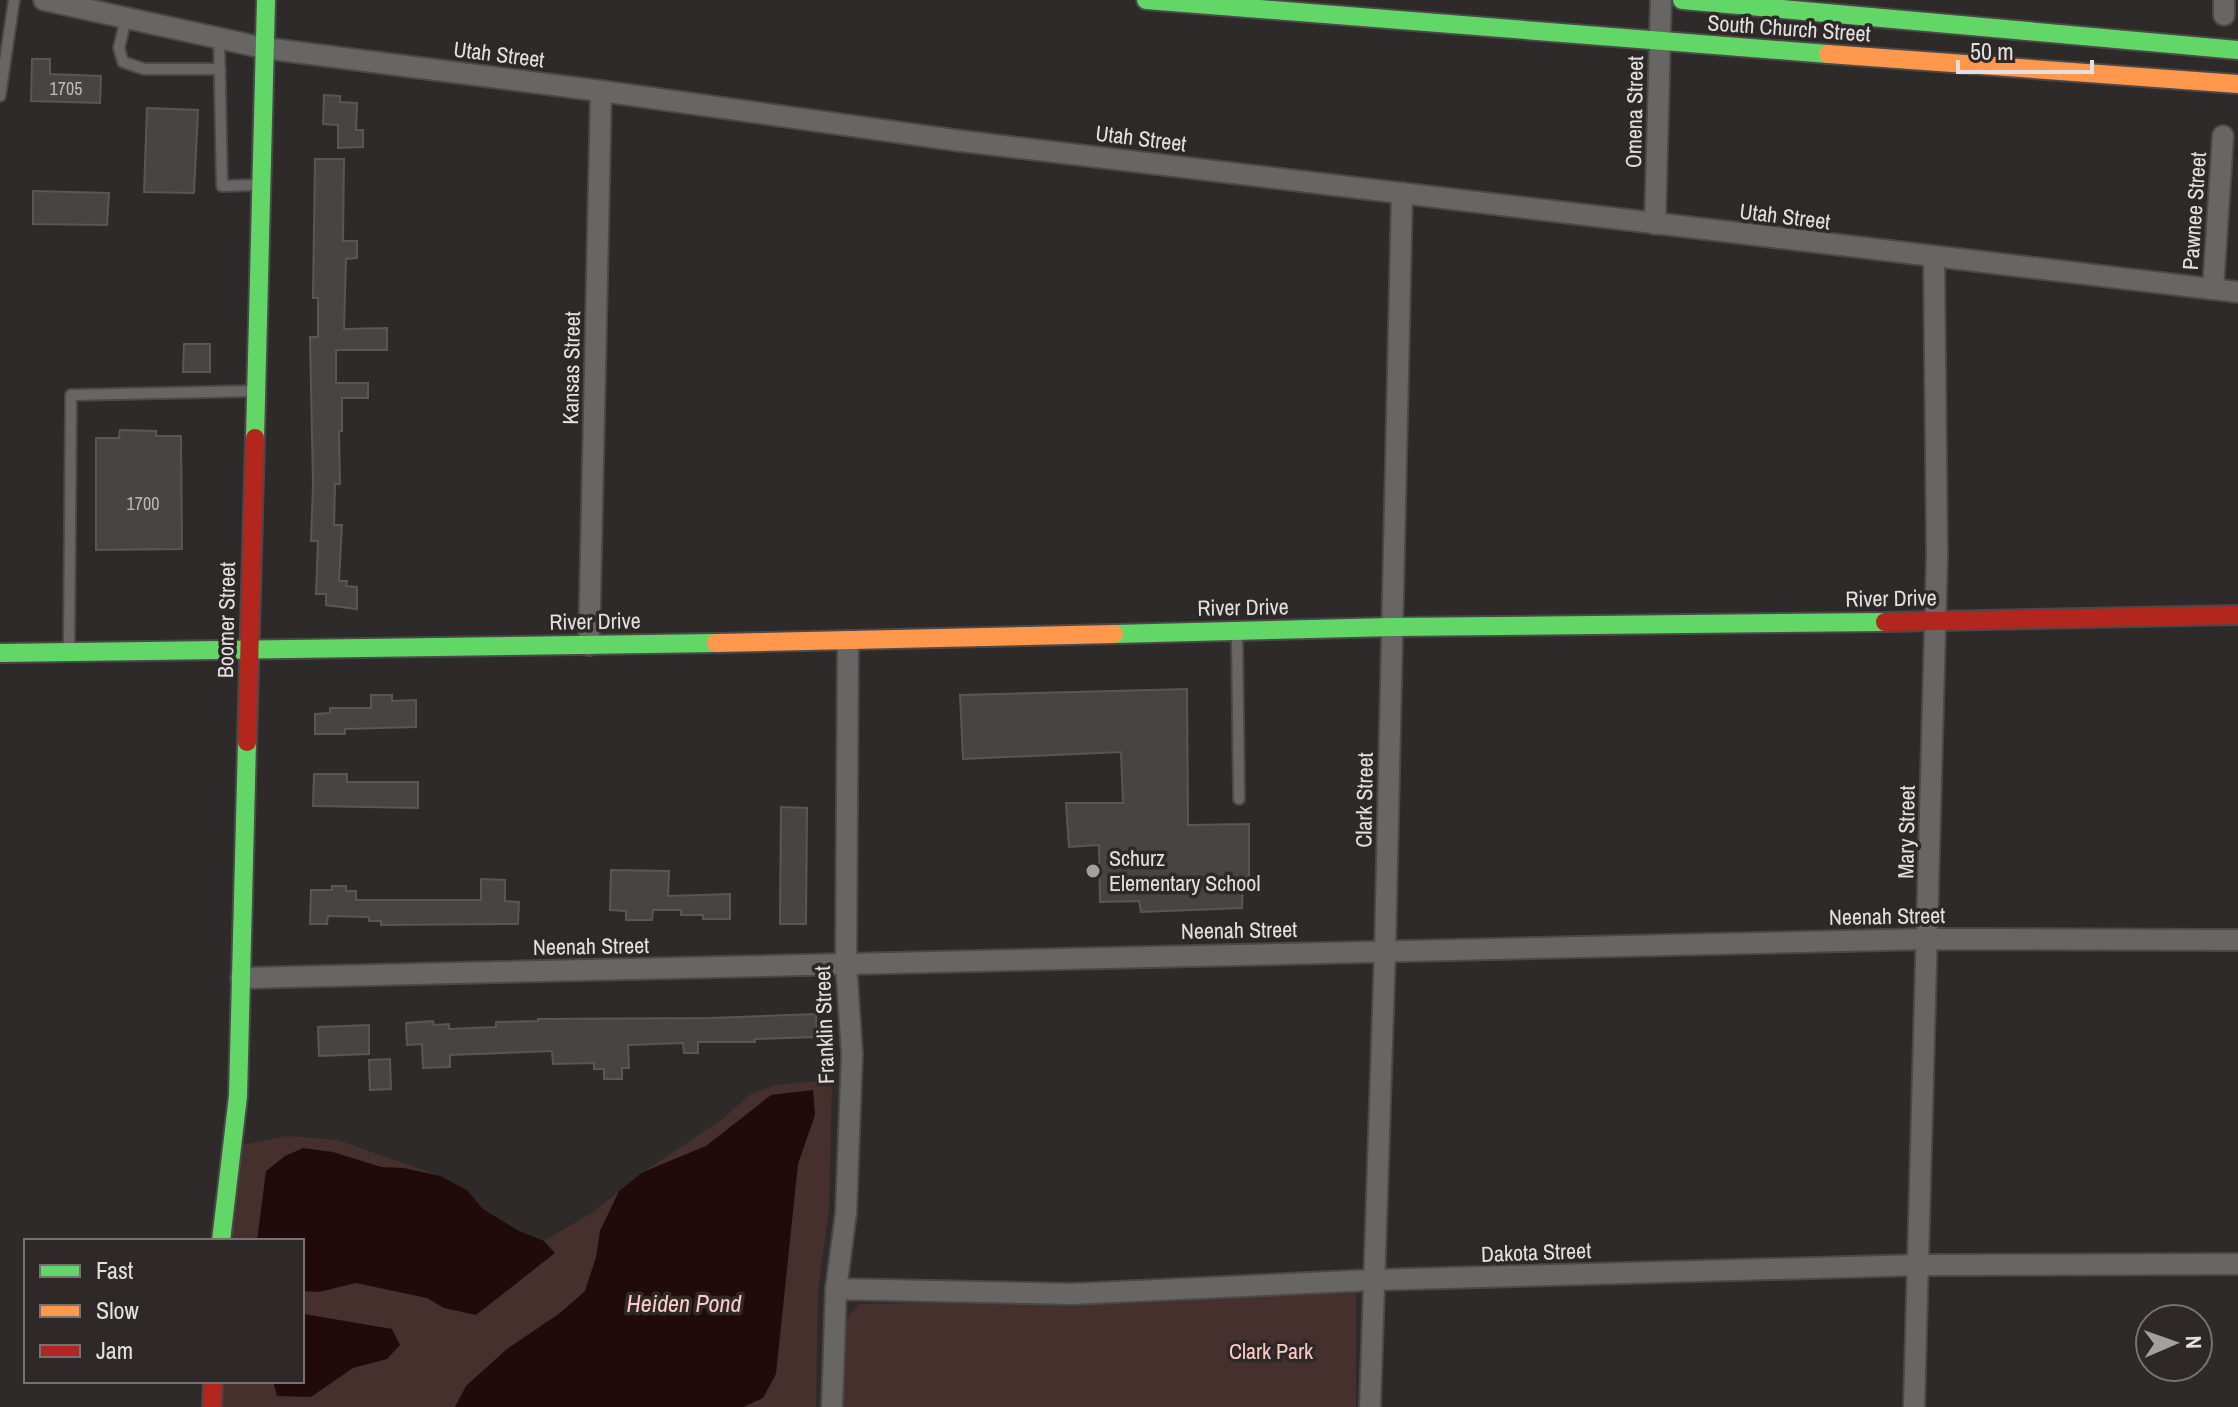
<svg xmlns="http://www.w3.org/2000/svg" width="2238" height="1407" viewBox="0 0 2238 1407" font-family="'Archivo Narrow',sans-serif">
	<rect width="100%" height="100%" fill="#2d2a29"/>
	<g fill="#45302d">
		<path d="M 832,1080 L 829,1210 L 818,1290 L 816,1407 L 223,1407 L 224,1381 L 302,1381 L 302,1241 L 231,1241 L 241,1145 L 286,1136 L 338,1140 L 440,1176 L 467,1190 L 483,1209 L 519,1231 L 544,1241 L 593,1212 L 643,1172 L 720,1121 L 751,1094 L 775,1085 Z"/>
		<path d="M 1356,1293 L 1356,1407 L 841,1407 L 843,1322 L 859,1304 Z"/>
	</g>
	<g fill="#200b0a">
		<path d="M 813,1090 L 815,1115 L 798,1164 L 776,1374 L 763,1398 L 743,1407 L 455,1407 L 466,1386 L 507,1349 L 560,1313 L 585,1291 L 596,1257 L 600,1231 L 619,1191 L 643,1172 L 706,1146 L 771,1095 Z"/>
		<path d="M 303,1148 L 333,1152 L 381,1167 L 404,1168 L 440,1176 L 467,1190 L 483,1209 L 519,1231 L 544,1241 L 555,1253 L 476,1315 L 444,1308 L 427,1298 L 356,1283 L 319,1292 L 302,1291 L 302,1241 L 257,1241 L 266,1171 L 285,1156 Z"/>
		<path d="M 304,1314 L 392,1329 L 400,1345 L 387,1359 L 353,1368 L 311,1397 L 277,1396 L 273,1381 L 302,1381 Z"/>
	</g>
	<g fill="#474544" stroke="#585656" stroke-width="2">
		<path d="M 32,59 L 50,59 L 50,74 L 101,76 L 100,103 L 31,101 Z"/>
		<path d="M 324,95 L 340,96 L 340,102 L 357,103 L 356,130 L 363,130 L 363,147 L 338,148 L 338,125 L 323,124 Z"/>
		<path d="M 147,108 L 198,110 L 194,193 L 144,192 Z"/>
		<path d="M 315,159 L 344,159 L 343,241 L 357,241 L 357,258 L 346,259 L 344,329 L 387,328 L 387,350 L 336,350 L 336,383 L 368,383 L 368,398 L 342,398 L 342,431 L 339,431 L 340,484 L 335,484 L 334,525 L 342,525 L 339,581 L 347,581 L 346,586 L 357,587 L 357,609 L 326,605 L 326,594 L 316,594 L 318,541 L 311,541 L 313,485 L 310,337 L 318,337 L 318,298 L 313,298 Z"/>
		<path d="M 33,191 L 109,193 L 107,225 L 33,224 Z"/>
		<path d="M 184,344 L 210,344 L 210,372 L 183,372 Z"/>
		<path d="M 120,430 L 156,431 L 156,436 L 181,436 L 182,549 L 96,550 L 96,438 L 119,438 Z"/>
		<path d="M 1187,689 L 1188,825 L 1249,824 L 1249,877 L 1243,877 L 1242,908 L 1141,912 L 1139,901 L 1100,902 L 1099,845 L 1069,847 L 1066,803 L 1123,803 L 1121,752 L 963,759 L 960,695 Z"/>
		<path d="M 371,695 L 392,695 L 392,701 L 416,700 L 416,727 L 345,729 L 345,734 L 315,734 L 315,714 L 330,713 L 330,708 L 371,708 Z"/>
		<path d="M 314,774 L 347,774 L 347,782 L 418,782 L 418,808 L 313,806 Z"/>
		<path d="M 781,807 L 807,808 L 806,924 L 780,924 Z"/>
		<path d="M 611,870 L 669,871 L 668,896 L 730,894 L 730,919 L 703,919 L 703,915 L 681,915 L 681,910 L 653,910 L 652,920 L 626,920 L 626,911 L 610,910 Z"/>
		<path d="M 481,879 L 505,880 L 505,901 L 519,902 L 518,924 L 381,925 L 381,921 L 369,921 L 369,917 L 328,916 L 327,924 L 310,924 L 311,890 L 332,890 L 332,886 L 346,886 L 346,891 L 356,891 L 356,900 L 481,900 Z"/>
		<path d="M 816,1014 L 817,1037 L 755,1039 L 755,1042 L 698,1042 L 698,1053 L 684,1053 L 683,1043 L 628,1045 L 629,1068 L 622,1068 L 622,1079 L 604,1079 L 604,1069 L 594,1069 L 594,1063 L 553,1064 L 552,1051 L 450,1055 L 450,1067 L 423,1068 L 422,1044 L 407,1045 L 406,1023 L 433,1021 L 434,1025 L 449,1024 L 449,1029 L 496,1027 L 496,1022 L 538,1021 L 538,1019 L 710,1018 Z"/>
		<path d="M 369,1025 L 369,1054 L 319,1056 L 318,1027 Z"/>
		<path d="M 390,1059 L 391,1089 L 370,1090 L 369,1060 Z"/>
	</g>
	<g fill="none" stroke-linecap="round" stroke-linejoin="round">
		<g stroke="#4a4848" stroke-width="14">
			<g id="lane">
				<path d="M 126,18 L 119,48 L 123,62 L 144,69 L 220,69"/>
				<path d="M 219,38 L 222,186 L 260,185"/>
				<path d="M 0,96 L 14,0"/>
				<path d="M 1237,633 L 1239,799"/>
				<path d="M 69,649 L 71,395 L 253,391"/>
			</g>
		</g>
		<g stroke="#4a4848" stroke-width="24">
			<g id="street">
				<path d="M 44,0 L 264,48 L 601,91 L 961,141 L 2238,292"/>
				<path d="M 2224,15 L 2224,0"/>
				<path d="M 1655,224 L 1661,0"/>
				<path d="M 2213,289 L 2223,136"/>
				<path d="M 589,645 L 601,91"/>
				<path d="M 241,978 L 1929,939 L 2238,940"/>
				<path d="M 836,1289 L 1072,1294 L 1373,1280 L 1920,1265 L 2238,1264"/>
				<path d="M 832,1407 L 836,1289 L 846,1213 L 852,1054 L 846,963 L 848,641"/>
				<path d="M 1370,1407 L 1385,950 L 1402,193"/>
				<path d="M 1914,1407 L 1937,556 L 1934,258"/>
			</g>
		</g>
		<g stroke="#4a4848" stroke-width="22">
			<g id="fast">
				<path d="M 1146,0 L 1828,54"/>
				<path d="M 1682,0 L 2238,50"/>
				<path d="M 255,438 L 266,0"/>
				<path d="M 1114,634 L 1392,627 L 1885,622"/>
				<path d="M 0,653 L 716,643"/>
				<path d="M 221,1241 L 238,1096 L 247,742"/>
			</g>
		</g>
		<g stroke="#4a4848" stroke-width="22">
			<g id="slow">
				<path d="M 1828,54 L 2238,84"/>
				<path d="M 716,643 L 1114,634"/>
			</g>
		</g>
		<g stroke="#4a4848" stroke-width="22">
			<g id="jam">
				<path d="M 1885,622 L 2238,615"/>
				<path d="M 247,742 L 255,438"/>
				<path d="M 212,1407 L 213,1381"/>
			</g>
		</g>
		<use href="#lane" stroke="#686665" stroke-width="10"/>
		<use href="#street" stroke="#686665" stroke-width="20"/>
		<use href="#fast" stroke="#63d668" stroke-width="18"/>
		<use href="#slow" stroke="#ff974d" stroke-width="18"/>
		<use href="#jam" stroke="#b3261e" stroke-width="18"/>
	</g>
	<circle fill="#a3a0a0" stroke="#2e2928" stroke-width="3" cx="1093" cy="871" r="8"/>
	<g text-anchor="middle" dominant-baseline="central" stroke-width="7" stroke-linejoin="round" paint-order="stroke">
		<g font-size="18" fill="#bcb9b9">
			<text x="66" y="88">1705</text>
			<text x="143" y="503">1700</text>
		</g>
		<g font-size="22" fill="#e3e0e0" stroke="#2e2928">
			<text transform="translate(1789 28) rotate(4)">South Church Street</text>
			<text transform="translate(499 54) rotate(7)">Utah Street</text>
			<text transform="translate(1634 112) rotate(-89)">Omena Street</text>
			<text transform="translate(1141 138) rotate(7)">Utah Street</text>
			<text transform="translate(2194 211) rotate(-86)">Pawnee Street</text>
			<text transform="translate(1785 216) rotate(7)">Utah Street</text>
			<text transform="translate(571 368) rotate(-89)">Kansas Street</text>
			<text transform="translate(1891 598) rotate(-1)">River Drive</text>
			<text transform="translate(1243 607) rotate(-1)">River Drive</text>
			<text transform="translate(226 620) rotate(-89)">Boomer Street</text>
			<text transform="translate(595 621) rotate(-1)">River Drive</text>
			<text transform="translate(1364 800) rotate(-89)">Clark Street</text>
			<text transform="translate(1906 832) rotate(-89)">Mary Street</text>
			<text transform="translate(1887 916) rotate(-1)">Neenah Street</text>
			<text transform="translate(1239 930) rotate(-1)">Neenah Street</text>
			<text transform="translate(591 946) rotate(-1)">Neenah Street</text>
			<text transform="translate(824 1025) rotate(-92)">Franklin Street</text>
			<text transform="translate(1536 1252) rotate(-2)">Dakota Street</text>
		</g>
		<g font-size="22" fill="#e3e0e0" stroke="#2e2928" text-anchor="start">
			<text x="1109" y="858">Schurz<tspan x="1109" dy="25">Elementary School</tspan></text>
		</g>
		<g font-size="22" fill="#fccbc5" stroke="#2e2928">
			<text x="1271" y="1351">Clark Park</text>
		</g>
		<g font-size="24" font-style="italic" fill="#fdccc5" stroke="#2e2928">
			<text x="684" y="1303">Heiden Pond</text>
		</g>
	</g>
	<rect x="24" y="1239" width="280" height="144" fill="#2e2928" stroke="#767272" stroke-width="2"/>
	<rect x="40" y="1265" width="40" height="12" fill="#63d668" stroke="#767272" stroke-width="2"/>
	<text x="96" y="1279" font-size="24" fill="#e3e0e0">Fast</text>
	<rect x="40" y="1305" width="40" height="12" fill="#ff974d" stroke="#767272" stroke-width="2"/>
	<text x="96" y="1319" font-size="24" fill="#e3e0e0">Slow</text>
	<rect x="40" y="1345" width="40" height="12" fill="#b3261e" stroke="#767272" stroke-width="2"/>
	<text x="96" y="1359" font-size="24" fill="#e3e0e0">Jam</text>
	<g transform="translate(2174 1343) rotate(88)"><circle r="38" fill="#2e2928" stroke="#767272" stroke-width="2"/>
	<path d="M0-6L14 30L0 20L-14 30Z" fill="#a3a0a0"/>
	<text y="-12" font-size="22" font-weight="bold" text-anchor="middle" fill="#e3e0e0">N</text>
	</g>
	<path d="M1958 60v12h134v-12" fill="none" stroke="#e3e0e0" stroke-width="4"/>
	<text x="1970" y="60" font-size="24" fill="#e3e0e0" stroke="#2e2928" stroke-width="6" paint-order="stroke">50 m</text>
</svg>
